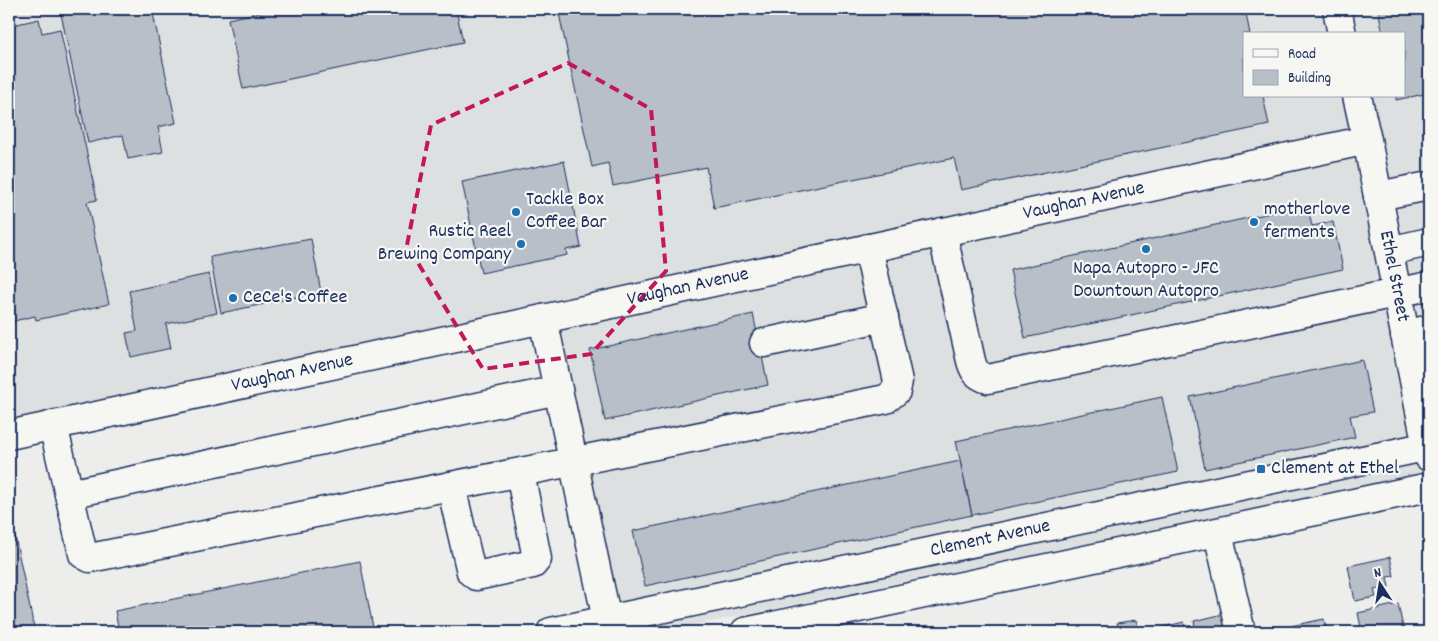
<svg xmlns="http://www.w3.org/2000/svg" width="1438" height="641" viewBox="0 0 1438 641" font-family="Dekko,sans-serif">
	<rect width="100%" height="100%" fill="#edeeec"/>
	<filter id="ink" filterUnits="userSpaceOnUse"><feTurbulence type="fractalNoise" baseFrequency=".02" numOctaves="2"/><feDisplacementMap in="SourceGraphic" scale="10" xChannelSelector="R" yChannelSelector="G"/><feConvolveMatrix kernelMatrix="1 2 1 2 8 2 1 2 1" color-interpolation-filters="sRGB"/></filter>
	<g filter="url(#ink)">
		<path fill="#dde0e1" fill-rule="evenodd" d="M 9,9 L 1429,9 L 1429,473 L 661,632 L 612,632 L 544,315 L 9,423 ZM 1244,34 L 1404,34 L 1404,96 L 1244,96 Z"/>
		<g fill="#b9bfc8" stroke="#1b2f5e">
			<path d="M 9,9 L 13,25 L 39,19 L 42,33 L 60,29 L 97,200 L 87,202 L 109,304 L 36,320 L 35,316 L 14,321 L 14,325 L 9,326 Z"/>
			<path d="M 60,9 L 152,9 L 176,123 L 158,127 L 163,152 L 128,159 L 123,135 L 88,143 Z"/>
			<path d="M 277,9 L 456,9 L 463,42 L 243,89 L 228,19 Z"/>
			<path d="M 558,9 L 1245,9 L 1250,34 L 1244,34 L 1244,96 L 1263,96 L 1269,125 L 961,190 L 954,158 L 714,208 L 706,167 L 613,186 L 608,163 L 592,167 Z"/>
			<path d="M 1378,9 L 1429,9 L 1429,93 L 1396,100 L 1396,96 L 1404,96 L 1404,34 L 1383,34 Z"/>
			<path d="M 564,161 L 581,247 L 566,250 L 567,255 L 481,273 L 462,182 Z"/>
			<path d="M 1307,205 L 1312,226 L 1333,222 L 1343,269 L 1025,338 L 1010,270 Z"/>
			<path d="M 311,239 L 321,292 L 221,313 L 210,257 Z"/>
			<path d="M 209,274 L 217,313 L 166,324 L 171,348 L 131,357 L 126,333 L 137,331 L 129,291 Z"/>
			<path d="M 753,314 L 768,385 L 605,421 L 590,350 Z"/>
			<path d="M 1362,360 L 1373,412 L 1350,416 L 1355,437 L 1205,469 L 1190,397 Z"/>
			<path d="M 1162,397 L 1178,472 L 972,515 L 956,441 Z"/>
			<path d="M 960,461 L 972,515 L 645,586 L 633,531 Z"/>
			<path d="M 9,508 L 35,632 L 9,632 Z"/>
			<path d="M 1390,557 L 1394,576 L 1387,577 L 1389,587 L 1374,590 L 1376,597 L 1355,601 L 1348,566 Z"/>
			<path d="M 360,561 L 374,632 L 119,632 L 115,611 Z"/>
			<path d="M 1398,604 L 1404,632 L 1362,632 L 1358,613 Z"/>
			<path d="M 1228,613 L 1232,632 L 1196,632 L 1194,621 Z"/>
			<path d="M 1324,619 L 1327,632 L 1267,632 L 1267,631 Z"/>
			<path d="M 1136,620 L 1139,632 L 1105,632 L 1104,628 L 1118,626 L 1117,623 Z"/>
			<path d="M 1184,622 L 1186,632 L 1150,632 L 1150,630 Z"/>
		</g>
		<g fill="none" stroke-linecap="round" stroke-linejoin="round">
			<g stroke="#1b2f5e" stroke-width="31">
				<g id="minor">
					<path d="M 1337,9 L 1342,34"/>
					<path id="s1" d="M 1357,96 L 1367,140 L 1429,457"/>
					<path d="M 1378,196 L 1429,186"/>
					<path d="M 942,232 L 971,361 C 974,371 977,376 988,379 L 1429,286"/>
					<path d="M 1389,251 L 1429,242"/>
					<path d="M 543,319 L 607,620"/>
					<path d="M 1405,335 L 1429,329"/>
					<path d="M 764,343 L 884,317"/>
					<path d="M 53,425 L 83,554 L 90,558 L 886,399 L 896,391 L 898,381 L 868,248"/>
					<path id="s2" d="M 9,435 L 1367,140"/>
					<path d="M 451,486 L 471,572 L 476,576 L 533,564 L 537,559 L 536,553 L 520,473"/>
					<path d="M 69,494 L 558,390"/>
					<path d="M 1218,533 L 1241,632"/>
				</g>
			</g>
			<g stroke="#1b2f5e" stroke-width="31">
				<g id="major">
					<path id="s3" d="M 551,632 L 1429,446"/>
					<path d="M 745,632 L 1429,487"/>
				</g>
			</g>
			<use href="#minor" stroke="#f6f6f2" stroke-width="28"/>
			<use href="#major" stroke="#f6f6f2" stroke-width="28"/>
		</g>
	</g>
	<path fill="none" stroke="#c2185b" stroke-width="4" stroke-dasharray="10 6" stroke-linejoin="round" d="M 568,63 L 651,109 L 666,271 L 591,354 L 483,369 L 407,245 L 431,125 Z"/>
	<g fill="#1f6fb2" stroke="#f6f6f2" stroke-width="2">
		<circle cx="516" cy="212" r="5"/>
		<circle cx="1254" cy="222" r="5"/>
		<circle cx="521" cy="244" r="5"/>
		<circle cx="1146" cy="249" r="5"/>
		<circle cx="233" cy="298" r="5"/>
		<rect x="1256" y="464" width="10" height="10" rx="2.5"/>
	</g>
	<g text-anchor="middle" dominant-baseline="central" stroke-width="4.5" stroke-linejoin="round" paint-order="stroke">
		<g font-size="20" fill="#1b2f5e" stroke="#f6f6f2" text-anchor="start">
			<text x="526" y="200">Tackle Box<tspan x="526" dy="23">Coffee Bar</tspan></text>
			<text x="1264" y="210">motherlove<tspan x="1264" dy="23">ferments</tspan></text>
			<text x="511" y="232" text-anchor="end">Rustic Reel<tspan x="511" dy="23">Brewing Company</tspan></text>
			<text x="1146" y="269" text-anchor="middle">Napa Autopro - JFC<tspan x="1146" dy="23">Downtown Autopro</tspan></text>
			<text x="243" y="298">CeCe's Coffee</text>
			<text x="1271" y="469">Clement at Ethel</text>
		</g>
		<g font-size="20" fill="#1b2f5e" stroke="#f6f6f2">
			<text stroke="none"><textPath href="#s2" startOffset="1100">Vaughan Avenue</textPath></text>
			<text stroke="none"><textPath href="#s1" startOffset="184">Ethel Street</textPath></text>
			<text stroke="none"><textPath href="#s2" startOffset="695">Vaughan Avenue</textPath></text>
			<text stroke="none"><textPath href="#s2" startOffset="290">Vaughan Avenue</textPath></text>
			<text stroke="none"><textPath href="#s3" startOffset="449">Clement Avenue</textPath></text>
		</g>
	</g>
	<rect width="1438" height="641" fill="none" stroke="#f6f6f2" stroke-width="30"/>
	<rect x="15" y="15" width="1408" height="611" fill="none" stroke="#1b2f5e" stroke-width="2" filter="url(#ink)"/>
	<rect x="1243" y="32" width="162" height="65" fill="#f6f6f2" stroke="#9ea6b7"/>
	<rect x="1253" y="49" width="25" height="8" fill="#f6f6f2" stroke="#9ea6b7"/>
	<text x="1288" y="58" font-size="15" fill="#1b2f5e">Road</text>
	<rect x="1253" y="70" width="25" height="15" fill="#b9bfc8" stroke="#9ea6b7"/>
	<text x="1288" y="82" font-size="15" fill="#1b2f5e">Building</text>
	<g transform="translate(1380 584) rotate(348)" stroke="#f6f6f2" stroke-width="4" paint-order="stroke">
	<path d="M0-4L9 19L0 12L-9 19Z" fill="#1b2f5e"/>
	<text y="-8" font-size="14" font-weight="bold" text-anchor="middle" fill="#1b2f5e">N</text>
	</g>
</svg>
